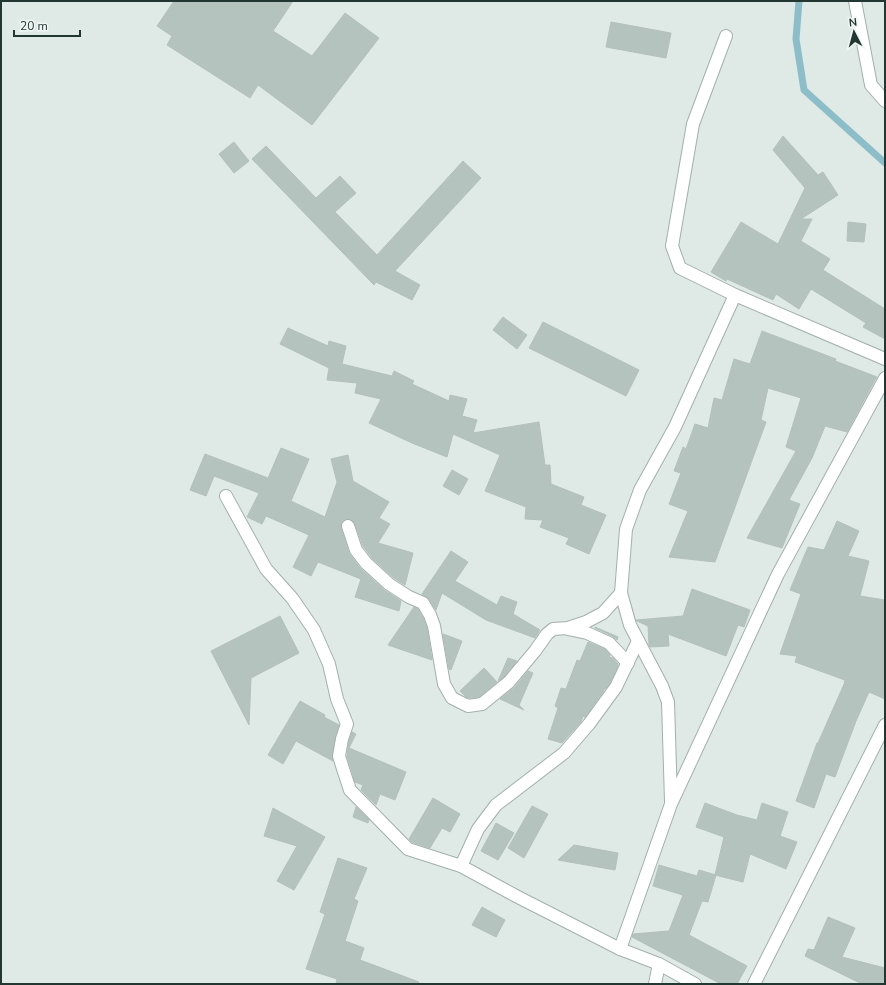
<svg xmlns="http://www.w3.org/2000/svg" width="886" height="985" viewBox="0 0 886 985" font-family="'Nunito Sans',sans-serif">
	<rect width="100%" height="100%" fill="#dfe9e5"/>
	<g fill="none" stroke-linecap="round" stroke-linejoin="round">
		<path stroke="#8dbdc8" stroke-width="7" d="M 799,1 L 796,39 L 804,90 L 885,163"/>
	</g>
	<g fill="#b5c3be" stroke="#b3c1bc">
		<path d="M 174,1 L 293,1 L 273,31 L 312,56 L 345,13 L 379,38 L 312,125 L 258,85 L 250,98 L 167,45 L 172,36 L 157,26 Z"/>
		<path d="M 611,22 L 671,33 L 666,58 L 606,47 Z"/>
		<path d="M 783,136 L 818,175 L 823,172 L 838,195 L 801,219 L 812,219 L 801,241 L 830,259 L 823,270 L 885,309 L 885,339 L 863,327 L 866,323 L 811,289 L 799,309 L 776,294 L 773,300 L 727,279 L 726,281 L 711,272 L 741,222 L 778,244 L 805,188 L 773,150 Z"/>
		<path d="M 234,142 L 249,161 L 234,173 L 219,154 Z"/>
		<path d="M 266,146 L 316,198 L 340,176 L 356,193 L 335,212 L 377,255 L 463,161 L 481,178 L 395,271 L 420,285 L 412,300 L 376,282 L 374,285 L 252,159 Z"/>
		<path d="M 848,222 L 866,224 L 864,242 L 847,241 Z"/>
		<path d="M 503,317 L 527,335 L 517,349 L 493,330 Z"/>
		<path d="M 543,322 L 639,370 L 626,396 L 529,348 Z"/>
		<path d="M 288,328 L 328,346 L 329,341 L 346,346 L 342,364 L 392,376 L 394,371 L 414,381 L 412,384 L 449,401 L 450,395 L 467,399 L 462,416 L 477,420 L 473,433 L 539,422 L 545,465 L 550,465 L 551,484 L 584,497 L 581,505 L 606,515 L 589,554 L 566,544 L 569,538 L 540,527 L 543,520 L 525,519 L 526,507 L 485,491 L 500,455 L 453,434 L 447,457 L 412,443 L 369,423 L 381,399 L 355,393 L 357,383 L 327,380 L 329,368 L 280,344 Z"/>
		<path d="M 762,331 L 836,359 L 835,361 L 877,377 L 876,378 L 847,432 L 825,426 L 812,458 L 789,500 L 800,504 L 782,548 L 747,538 L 796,451 L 786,447 L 801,398 L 768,388 L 761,420 L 766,422 L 715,562 L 669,557 L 688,511 L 669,504 L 681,473 L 674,471 L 683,447 L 686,449 L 695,424 L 708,428 L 714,398 L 722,400 L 734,359 L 750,364 Z"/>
		<path d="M 281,448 L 309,459 L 291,501 L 325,517 L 337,482 L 331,459 L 348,455 L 353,481 L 389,502 L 379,518 L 390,524 L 378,543 L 413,553 L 405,585 L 394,578 L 372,558 L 363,546 L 355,524 L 353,521 L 349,519 L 345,519 L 342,521 L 341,525 L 341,528 L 349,553 L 360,568 L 384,590 L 401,601 L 399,611 L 355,597 L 361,579 L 318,562 L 311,576 L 293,567 L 309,535 L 266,516 L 262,524 L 247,517 L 259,493 L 214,476 L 206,496 L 190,490 L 205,454 L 268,478 Z"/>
		<path d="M 452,470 L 468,479 L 459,495 L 443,486 Z"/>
		<path d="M 837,521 L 859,531 L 848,556 L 869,561 L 860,596 L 885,600 L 885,699 L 869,692 L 856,721 L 835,777 L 826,774 L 814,808 L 796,801 L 817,743 L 818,743 L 845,682 L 844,682 L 845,680 L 795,662 L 797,656 L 780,654 L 801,594 L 790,590 L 808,547 L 824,550 Z"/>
		<path d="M 451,551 L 468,562 L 455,581 L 497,605 L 501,596 L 517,602 L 513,614 L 540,630 L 535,638 L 486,620 L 442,593 L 436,610 L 429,599 L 422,594 Z"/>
		<path d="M 692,589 L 750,610 L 744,627 L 738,625 L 726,656 L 668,634 L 669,646 L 650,647 L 649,645 L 648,626 L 637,621 L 636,620 L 683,616 Z"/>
		<path d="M 414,607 L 418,609 L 423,618 L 427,628 L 432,660 L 388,645 Z"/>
		<path d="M 280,616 L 299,653 L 251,678 L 249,725 L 211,651 Z"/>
		<path d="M 595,627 L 618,637 L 617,640 L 612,636 L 595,628 Z"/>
		<path d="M 443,634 L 462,641 L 451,670 L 449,669 Z"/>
		<path d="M 588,642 L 605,649 L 610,655 L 609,657 L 613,658 L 618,664 L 617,668 L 610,683 L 605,689 L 604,689 L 603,692 L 585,717 L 583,716 L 581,722 L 562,743 L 548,739 L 558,708 L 555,706 L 561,688 L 566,689 L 577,660 L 580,661 Z"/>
		<path d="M 508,658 L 517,661 L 504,677 L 498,681 Z"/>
		<path d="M 484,668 L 497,682 L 479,697 L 469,698 L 466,697 L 460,691 Z"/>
		<path d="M 528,671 L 533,673 L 519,705 L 524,710 L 500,699 L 515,687 Z"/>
		<path d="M 300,701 L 325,715 L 324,717 L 339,725 L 335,738 L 332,755 L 333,761 L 296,741 L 283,764 L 268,755 Z"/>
		<path d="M 352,732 L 356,734 L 349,748 L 406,772 L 395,800 L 380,794 L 376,805 L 361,790 L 363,785 L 355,782 L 347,756 L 349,741 Z"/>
		<path d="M 433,798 L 460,814 L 450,832 L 442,828 L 430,848 L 412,842 L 409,839 Z"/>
		<path d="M 705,803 L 737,815 L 757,820 L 762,803 L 788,812 L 780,836 L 797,842 L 786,869 L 750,854 L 743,882 L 715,875 L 724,837 L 696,827 Z"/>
		<path d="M 532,806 L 548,814 L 524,858 L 508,848 Z"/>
		<path d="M 356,807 L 369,820 L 368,823 L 353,817 Z"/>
		<path d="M 273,808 L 325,837 L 294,890 L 277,881 L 297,846 L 264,836 Z"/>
		<path d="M 496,823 L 514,833 L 498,860 L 481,851 Z"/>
		<path d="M 574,845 L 618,853 L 615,870 L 558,860 Z"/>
		<path d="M 338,858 L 367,868 L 354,899 L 358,901 L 345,941 L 364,948 L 360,960 L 419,982 L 418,984 L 336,984 L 337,979 L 306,969 L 325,914 L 320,912 Z"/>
		<path d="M 659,865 L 697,876 L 699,870 L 716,875 L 708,902 L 702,901 L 689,935 L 747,966 L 737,984 L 721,984 L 632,937 L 633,934 L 669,931 L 683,895 L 653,886 Z"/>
		<path d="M 482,907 L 505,920 L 496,937 L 472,925 Z"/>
		<path d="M 828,917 L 855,928 L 842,957 L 885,968 L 885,984 L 862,984 L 805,956 L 808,949 L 814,950 Z"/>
	</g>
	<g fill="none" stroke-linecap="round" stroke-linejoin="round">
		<g stroke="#a3b0ac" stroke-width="14">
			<g id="minor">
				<path d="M 855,1 L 871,85 L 885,101"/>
				<path d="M 726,36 L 693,124 L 672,246 L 680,268 L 735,295 L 885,359"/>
				<path d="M 226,496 L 266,569 L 292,598 L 314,630 L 329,664 L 337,699 L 347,724 L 342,739 L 339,756 L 344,772 L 350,790 L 408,849 L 461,866 L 516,896 L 620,949 L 659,964 L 695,984"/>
				<path d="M 348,526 L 356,550 L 366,563 L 389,584 L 409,597 L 423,603 L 430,615 L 434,626 L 444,684 L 452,698 L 468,706 L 482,704 L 509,682 L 535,651 L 547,634 L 553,629 L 568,628 L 586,622 L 603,613 L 621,593"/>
				<path d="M 568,629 L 587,633 L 609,643 L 628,663"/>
				<path d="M 671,801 L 668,702 L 662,686 L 630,625 L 621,593 L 626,529 L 640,490 L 675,427 L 735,295"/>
				<path d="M 461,866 L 478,829 L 496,805 L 564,753 L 589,724 L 616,687 L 638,641"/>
				<path d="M 620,949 L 671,804 L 778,574 L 885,378"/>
				<path d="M 655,984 L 659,964"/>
				<path d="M 754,984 L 885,725"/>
			</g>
		</g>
		<use href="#minor" stroke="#fff" stroke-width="12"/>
	</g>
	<rect width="886" height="985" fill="none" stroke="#223732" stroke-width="4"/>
	<g transform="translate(854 32) rotate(354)" stroke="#eff6f3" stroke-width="3" paint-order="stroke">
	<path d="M0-3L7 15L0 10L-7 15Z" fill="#223732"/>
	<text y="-6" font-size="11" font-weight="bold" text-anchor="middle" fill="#223732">N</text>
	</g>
	<path d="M14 30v6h66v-6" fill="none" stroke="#223732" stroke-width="2"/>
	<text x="20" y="30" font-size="12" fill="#223732" stroke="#eff6f3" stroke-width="3" paint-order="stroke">20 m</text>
</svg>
